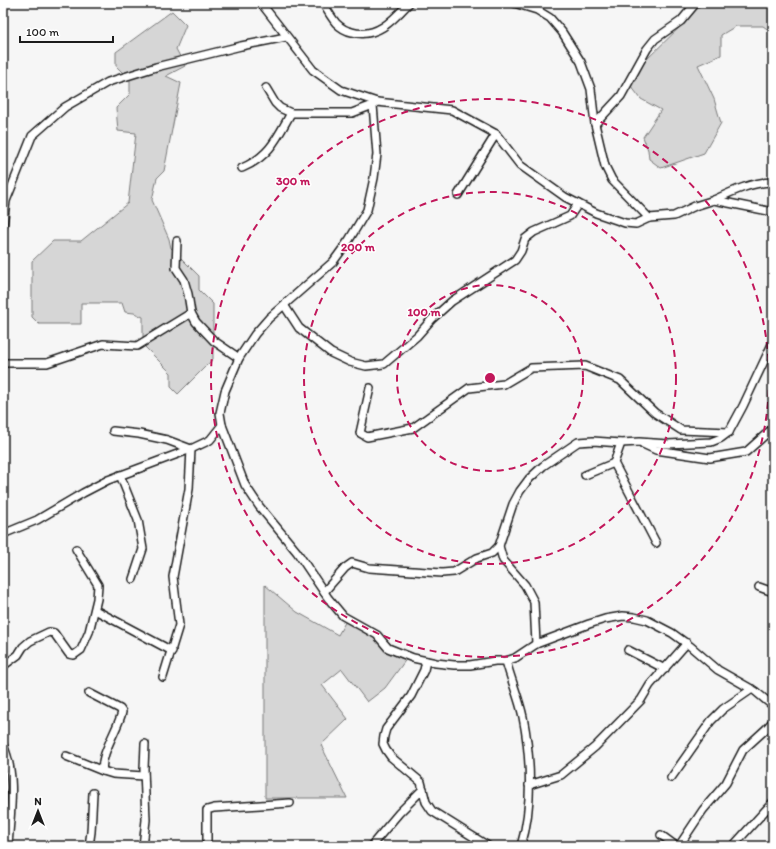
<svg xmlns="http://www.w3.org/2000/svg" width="776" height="849" viewBox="0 0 776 849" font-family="Itim,sans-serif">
	<rect width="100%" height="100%" fill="#f6f6f6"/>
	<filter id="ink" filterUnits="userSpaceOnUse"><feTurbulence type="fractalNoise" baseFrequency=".025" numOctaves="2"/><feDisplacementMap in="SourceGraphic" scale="8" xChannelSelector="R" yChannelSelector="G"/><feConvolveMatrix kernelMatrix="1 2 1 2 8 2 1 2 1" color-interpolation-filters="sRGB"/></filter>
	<g filter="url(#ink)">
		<g fill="#d6d6d6" stroke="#797979">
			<path d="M 700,3 L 773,3 L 773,33 L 763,26 L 736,26 L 721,35 L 721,55 L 698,65 L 714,99 L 721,123 L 704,153 L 661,168 L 649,159 L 648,150 L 643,137 L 661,110 L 641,99 L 631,86 L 644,62 L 690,17 Z"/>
			<path d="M 172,11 L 186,25 L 176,49 L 185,66 L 166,76 L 181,83 L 164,171 L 157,178 L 152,200 L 169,239 L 171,248 L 199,276 L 199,290 L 213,304 L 213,359 L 178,394 L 171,387 L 171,373 L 143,345 L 143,317 L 134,313 L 125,312 L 122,303 L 81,303 L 81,324 L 39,324 L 32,317 L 32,261 L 53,241 L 81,241 L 128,203 L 136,133 L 118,131 L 116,108 L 130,94 L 130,80 L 116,66 L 116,52 Z"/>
			<path d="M 265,585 L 297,612 L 338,635 L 348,617 L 379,634 L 407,658 L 385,688 L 367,702 L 342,669 L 322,685 L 348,719 L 321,745 L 347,798 L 265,798 Z"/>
		</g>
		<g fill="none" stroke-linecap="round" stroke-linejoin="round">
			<g stroke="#1c1c1c" stroke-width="10">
				<g id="street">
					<path d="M 261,3 L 313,70 L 341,90 L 377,102"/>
					<path d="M 323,3 C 327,10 331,17 336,23 C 341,28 346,31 352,32 C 377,39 394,19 409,3"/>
					<path d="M 514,3 L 537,10 L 550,18 L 562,32 L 581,62 L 591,89 L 595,124 L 605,166 L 612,180 L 649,218"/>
					<path d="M 266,88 L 275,103 L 280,108 L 291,113 L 352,113 L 373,105"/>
					<path d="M 595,124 L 621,96 L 647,49 L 655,39 L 681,21 L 696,3"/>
					<path d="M 242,168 C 270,156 277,138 291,113"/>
					<path d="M 458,195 L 496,134"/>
					<path d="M 714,200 C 733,191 752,182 773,182"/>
					<path d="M 773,212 L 714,200 L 695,206 L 674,216 L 649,218 L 636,224 L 625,223 L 596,213 L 565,197 L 520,165 L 496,134 L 452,110 L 377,102 L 373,105 L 377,154 L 374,178 L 367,210 L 349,240 L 333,262 L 269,318 L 255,334 L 239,358 L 225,391 L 220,413 L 222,425 L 245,485 L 259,506 L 297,552 L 328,598 L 343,616 L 377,635 L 388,648 L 413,658 L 436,663 L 454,665 L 470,665 L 495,661 L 506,661 L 515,658 L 536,644 L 589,624 L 605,619 L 623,616 L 634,617 L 647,620 L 672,633 L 690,646 L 718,670 L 755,691 L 773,706"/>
					<path d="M 3,226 L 6,201 L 32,136 L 65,107 L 108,82 L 156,67 L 241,46 L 286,37"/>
					<path d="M 177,241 L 176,268 L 184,280 L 188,294 L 191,313 L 196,322 L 214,341 L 239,358"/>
					<path d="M 284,305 L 299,328 L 331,353 L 350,362 L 366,366 L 384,364 L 417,336 L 432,319 L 452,301 L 515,260 L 521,251 L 525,239 L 534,232 L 570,216 L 578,204"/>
					<path d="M 3,363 L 47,363 L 103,344 L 137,346 L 191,313"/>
					<path d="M 370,388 L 360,433 L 367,437 L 413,428 L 469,388 L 504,384 L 531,368 L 585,366 L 620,380 L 655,413 L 681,430 L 729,432"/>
					<path d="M 113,431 L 139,434 L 167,440 L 191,449 L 189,489 L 173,577 L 179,625 L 163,677"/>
					<path d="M 621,443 L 614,463 L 656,543"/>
					<path d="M 643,444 L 656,450 L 710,458 L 746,452 L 773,428"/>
					<path d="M 120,475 L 138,520 L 143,549 L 133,579"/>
					<path d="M 585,475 L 614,463"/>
					<path d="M 3,534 L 37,520 L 83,493 L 108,480 L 191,449 L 210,440 L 222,425"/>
					<path d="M 499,546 L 503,560 L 525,585 L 534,602 L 536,644"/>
					<path d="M 759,587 L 773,592"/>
					<path d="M 324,592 L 345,568 L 352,563 L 369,568 L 442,573 L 454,572 L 477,558 L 492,553 L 499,546 L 513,504 L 520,491 L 529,479 L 543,466 L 578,442 L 593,441 L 621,443 L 639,442 L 668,444 L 711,442 L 721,438 L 729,432 L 743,406 L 773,342"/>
					<path d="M 95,610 L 172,651"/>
					<path d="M 628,650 L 665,669"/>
					<path d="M 426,661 L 424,670 L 411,696 L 386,729 L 384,736 L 383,744 L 386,750 L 391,757 L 421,782 L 426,802 L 432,811 L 488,846"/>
					<path d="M 506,661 C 511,680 519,698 523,717 C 531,758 533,806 521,846"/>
					<path d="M 3,666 L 18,655 L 23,647 L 30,641 L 49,632 L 54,633 L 69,654 L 74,655 L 81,650 L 89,632 L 97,599 L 98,585 L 76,549"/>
					<path d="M 89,693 L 120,709 L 122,712 C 119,727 99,756 103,771 L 113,774 L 144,776"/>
					<path d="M 3,745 C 17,776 10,813 8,846"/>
					<path d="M 66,756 L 103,771"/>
					<path d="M 671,778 L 711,721 L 723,709 L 752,689"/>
					<path d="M 529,785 L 561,775 L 595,747 L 641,700 L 650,685 L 687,643"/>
					<path d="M 661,835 L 676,846"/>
					<path d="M 89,846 L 91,832 L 93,793"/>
					<path d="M 143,846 L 146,820 L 144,769 L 145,744"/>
					<path d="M 207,846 L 207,810 L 214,808 L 290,803"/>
					<path d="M 371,846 L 399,813 L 423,789"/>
					<path d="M 679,846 L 703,810 L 726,783 L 743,750 L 766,729 L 773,721"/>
					<path d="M 733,846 L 773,802"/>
				</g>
			</g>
			<use href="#street" stroke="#fff" stroke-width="7"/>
		</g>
	</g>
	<g fill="none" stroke="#c2185b" stroke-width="2" stroke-dasharray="7 5">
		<circle cx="490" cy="378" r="93"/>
		<circle cx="490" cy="378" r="186"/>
		<circle cx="490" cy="378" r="279"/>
	</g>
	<circle cx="490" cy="378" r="6" fill="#c2185b" stroke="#fff" stroke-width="2"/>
	<g font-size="12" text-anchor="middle" font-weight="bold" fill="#c2185b" stroke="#fff" stroke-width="3" stroke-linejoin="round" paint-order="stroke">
		<text x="293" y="185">300 m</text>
		<text x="358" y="251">200 m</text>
		<text x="424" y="316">100 m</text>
	</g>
	<rect width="776" height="849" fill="none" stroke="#fff" stroke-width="16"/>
	<rect x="8" y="8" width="760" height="833" fill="none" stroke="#1c1c1c" stroke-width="1.5" filter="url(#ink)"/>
	<g transform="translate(38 811)" stroke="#ffffff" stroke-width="3" paint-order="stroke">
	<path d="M0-3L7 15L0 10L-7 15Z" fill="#1c1c1c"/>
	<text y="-6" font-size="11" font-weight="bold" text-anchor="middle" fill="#1c1c1c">N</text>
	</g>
	<path d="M20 36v6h93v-6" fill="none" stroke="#1c1c1c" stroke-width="2"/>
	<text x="26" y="36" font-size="12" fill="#1c1c1c" stroke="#ffffff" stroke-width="3" paint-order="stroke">100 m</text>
</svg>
